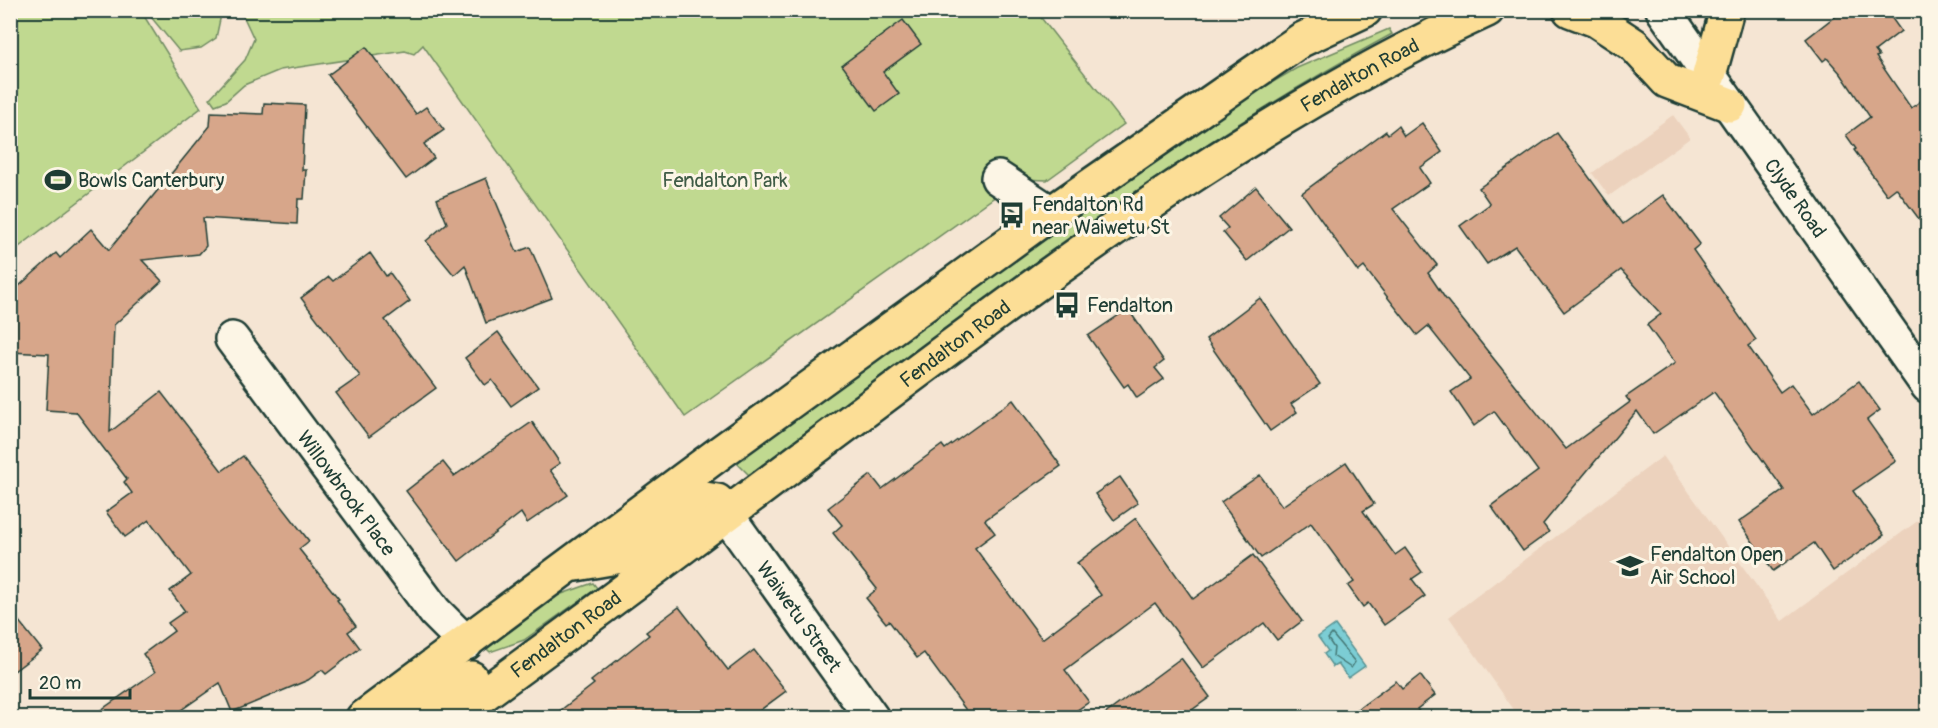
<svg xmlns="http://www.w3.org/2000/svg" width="1938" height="728" viewBox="0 0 1938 728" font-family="Pangolin,sans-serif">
	<rect width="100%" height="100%" fill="#f5e5d3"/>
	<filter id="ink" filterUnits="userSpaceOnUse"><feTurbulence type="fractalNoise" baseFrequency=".0167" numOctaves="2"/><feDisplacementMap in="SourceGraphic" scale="12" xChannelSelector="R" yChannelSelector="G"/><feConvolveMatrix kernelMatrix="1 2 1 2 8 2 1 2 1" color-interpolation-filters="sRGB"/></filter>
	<g filter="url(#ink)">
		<g fill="#ecd2bd">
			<path d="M 1673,115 L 1690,138 L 1609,196 L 1592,173 Z"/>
			<path d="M 1663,456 L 1782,621 L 1927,514 L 1927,717 L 1519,717 L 1449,617 Z"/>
		</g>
		<g fill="#c0d990" stroke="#708b62" stroke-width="1.5">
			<path d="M 222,10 L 216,38 L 201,48 L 179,51 L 146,11 Z"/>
			<path d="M 1035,10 L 1124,124 L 1047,180 L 1020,179 L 685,417 L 423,45 L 414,54 L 405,51 L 280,70 L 244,85 L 226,101 L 215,105 L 210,98 L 245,60 L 254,39 L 241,11 Z"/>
			<path d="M 10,11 L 141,11 L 201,108 L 11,253 Z"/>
			<path d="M 1389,29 L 1392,34 C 1162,158 958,319 749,475 L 736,462 L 891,347 L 1256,92 L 1297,68 Z"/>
			<path d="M 593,583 L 597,588 L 524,640 L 490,652 L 487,649 L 556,596 Z"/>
		</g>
		<path fill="#7ccdd4" stroke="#579394" stroke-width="1.5" d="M 1335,625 L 1365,666 L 1348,678 L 1338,664 L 1333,667 L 1324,654 L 1328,651 L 1318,637 Z"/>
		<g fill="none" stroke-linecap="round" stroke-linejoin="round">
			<path stroke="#447774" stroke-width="1.5" d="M 1332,634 L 1355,662 L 1351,668 L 1333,656 L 1334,648 L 1328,639 Z"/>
		</g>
		<g fill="#d7a68a" stroke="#1f3d34" stroke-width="1.5">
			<path d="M 1843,10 L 1886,10 L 1901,31 L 1875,51 L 1879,56 L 1876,57 L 1911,108 L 1928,96 L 1928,231 L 1896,188 L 1887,195 L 1854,150 L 1856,149 L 1846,135 L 1870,117 L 1841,74 L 1827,58 L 1823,61 L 1806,39 Z"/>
			<path d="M 903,20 L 921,44 L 883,72 L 899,94 L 876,111 L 842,65 Z"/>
			<path d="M 366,47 L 416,114 L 426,107 L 444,130 L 424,144 L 434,158 L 406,179 L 328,75 Z"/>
			<path d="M 264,103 L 305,105 L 302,170 L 306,170 L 304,199 L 298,199 L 297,224 L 203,218 L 206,246 L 199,254 L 142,260 L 162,281 L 114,325 L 110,432 L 161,392 L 222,471 L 243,456 L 309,541 L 299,549 L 339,599 L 337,600 L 356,626 L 348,632 L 360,648 L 326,674 L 322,670 L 308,680 L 232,712 L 220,683 L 171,717 L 91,717 L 155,672 L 143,654 L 174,631 L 168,623 L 185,611 L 170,591 L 191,575 L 149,520 L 125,537 L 106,512 L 132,493 L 124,482 L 127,479 L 76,412 L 46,410 L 49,354 L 10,352 L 10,294 L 56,253 L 60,258 L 91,229 L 109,250 L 210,126 L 211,112 L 263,114 Z"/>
			<path d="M 1422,123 L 1442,152 L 1420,168 L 1430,183 L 1393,209 L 1437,265 L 1428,273 L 1445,298 L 1566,449 L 1630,402 L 1626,397 L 1675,363 L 1647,325 L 1661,314 L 1621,270 L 1564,312 L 1515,246 L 1487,264 L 1460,226 L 1490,204 L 1479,188 L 1557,133 L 1623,224 L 1663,195 L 1700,244 L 1693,250 L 1756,340 L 1748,346 L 1780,392 L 1791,384 L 1813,414 L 1859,381 L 1880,410 L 1867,420 L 1896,461 L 1853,491 L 1884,535 L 1833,571 L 1814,543 L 1773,571 L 1739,522 L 1784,490 L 1714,392 L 1653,434 L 1637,411 L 1543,524 L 1549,532 L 1523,551 L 1491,506 L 1538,471 L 1494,411 L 1474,426 L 1451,392 L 1470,379 L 1428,326 L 1417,335 L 1364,267 L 1358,272 L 1302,193 L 1386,131 L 1388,134 L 1398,126 L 1404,136 Z"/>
			<path d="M 486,178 L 517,252 L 530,247 L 552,298 L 486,323 L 465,265 L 454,275 L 426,241 L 447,223 L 437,199 Z"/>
			<path d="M 1256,187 L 1289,227 L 1247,261 L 1223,232 L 1228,228 L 1219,218 Z"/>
			<path d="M 370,253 L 386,276 L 390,273 L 410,301 L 385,320 L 436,388 L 369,437 L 336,393 L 360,376 L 301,298 L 329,277 L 333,281 Z"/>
			<path d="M 1260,298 L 1320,384 L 1291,404 L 1297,412 L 1270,431 L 1206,339 Z"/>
			<path d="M 1128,309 L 1164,361 L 1155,368 L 1164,379 L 1137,398 L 1128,384 L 1124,387 L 1088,336 Z"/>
			<path d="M 498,332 L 538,387 L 511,406 L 492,380 L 485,385 L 465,358 Z"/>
			<path d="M 1013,400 L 1061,466 L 985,520 L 995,533 L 975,548 L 1042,639 L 1101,595 L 1077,563 L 1136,518 L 1193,599 L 1253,555 L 1302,621 L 1277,640 L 1264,623 L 1203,668 L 1155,603 L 1065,670 L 1089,702 L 1067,717 L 971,717 L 924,653 L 917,658 L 889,621 L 886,623 L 866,598 L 877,589 L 833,533 L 842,525 L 828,508 L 871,475 L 882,489 L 942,445 L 945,449 Z"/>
			<path d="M 532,422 L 560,463 L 550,470 L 568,495 L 527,523 L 521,513 L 459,561 L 406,491 L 443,462 L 454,476 Z"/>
			<path d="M 1346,462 L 1374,504 L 1363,511 L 1395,555 L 1405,548 L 1422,572 L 1412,579 L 1425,596 L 1384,625 L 1368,603 L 1363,607 L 1348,586 L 1354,582 L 1311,523 L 1261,558 L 1221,502 L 1260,475 L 1282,506 Z"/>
			<path d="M 1120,477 L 1138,503 L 1114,520 L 1095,494 Z"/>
			<path d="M 679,607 L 728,670 L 754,650 L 786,691 L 751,717 L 552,717 L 594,684 L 591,681 L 649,635 L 646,632 Z"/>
			<path d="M 10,610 L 42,650 L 10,674 Z"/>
			<path d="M 1181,658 L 1210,697 L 1182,717 L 1101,717 Z"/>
			<path d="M 1420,675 L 1435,695 L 1417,709 L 1423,717 L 1347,717 L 1396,681 L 1402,689 Z"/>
		</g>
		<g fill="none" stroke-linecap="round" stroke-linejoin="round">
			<g stroke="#1f3d34" stroke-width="38">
				<g id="minor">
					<path id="s1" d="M 1663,10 L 1928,386"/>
					<path d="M 998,178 L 1051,213"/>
					<path id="s2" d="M 232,339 L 435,612 L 466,643"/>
					<path id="s3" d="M 726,514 L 872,718"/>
				</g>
			</g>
			<g stroke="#1f3d34" stroke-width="38">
				<g id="major">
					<path d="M 1570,10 L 1596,20 L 1634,45 L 1667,81 L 1730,105"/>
					<path d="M 1709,75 L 1727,10"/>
					<path d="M 576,564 L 622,556 L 705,499 L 717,501 L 726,514"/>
					<path d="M 393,696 L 392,705 L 395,714 L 412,717 L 471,678"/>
					<path d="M 363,718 L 721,452 L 1051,213 L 1301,40 L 1365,10"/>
					<path id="s4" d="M 451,718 C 608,605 762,487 918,371 C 1099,236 1281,104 1487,10"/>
				</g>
			</g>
			<use href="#minor" stroke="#fcf5e5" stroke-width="33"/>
			<use href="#major" stroke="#fcde96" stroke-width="33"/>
		</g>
	</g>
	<defs>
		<g id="stadium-bare" transform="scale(2.07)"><path d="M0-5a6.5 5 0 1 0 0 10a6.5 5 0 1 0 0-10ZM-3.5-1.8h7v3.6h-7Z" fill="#1f3d34" stroke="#fcf5e5" stroke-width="2.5" paint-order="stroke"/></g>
		<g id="bus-bare" transform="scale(2.07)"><path d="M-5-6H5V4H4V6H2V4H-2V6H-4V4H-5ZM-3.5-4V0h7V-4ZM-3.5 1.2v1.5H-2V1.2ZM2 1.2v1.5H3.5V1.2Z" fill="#1f3d34" stroke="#fcf5e5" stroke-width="2.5" paint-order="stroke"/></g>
		<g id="school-bare" transform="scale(2.07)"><path d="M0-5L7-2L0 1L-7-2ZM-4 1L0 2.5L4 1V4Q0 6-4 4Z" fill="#1f3d34" stroke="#fcf5e5" stroke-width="2.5" paint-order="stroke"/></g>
	</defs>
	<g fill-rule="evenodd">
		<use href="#stadium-bare" x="58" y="180"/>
		<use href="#bus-bare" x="1012" y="215"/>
		<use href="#bus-bare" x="1067" y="305"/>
		<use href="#school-bare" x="1630" y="566"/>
	</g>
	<g text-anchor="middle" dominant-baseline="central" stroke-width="6" stroke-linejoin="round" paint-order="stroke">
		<g font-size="20" fill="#1f3d34" stroke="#fcf5e5">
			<text stroke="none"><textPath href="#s4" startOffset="1114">Fendalton Road</textPath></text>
			<text stroke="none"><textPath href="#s1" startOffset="230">Clyde Road</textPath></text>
			<text stroke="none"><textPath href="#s4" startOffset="628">Fendalton Road</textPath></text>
			<text stroke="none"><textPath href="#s2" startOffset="192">Willowbrook Place</textPath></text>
			<text stroke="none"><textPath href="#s3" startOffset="126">Waiwetu Street</textPath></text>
			<text stroke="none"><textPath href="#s4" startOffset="142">Fendalton Road</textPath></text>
		</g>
		<g font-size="20" fill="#1f3d34" stroke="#fcf5e5" text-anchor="start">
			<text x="78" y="180">Bowls Canterbury</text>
			<text x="1032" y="204">Fendalton Rd<tspan x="1032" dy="23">near Waiwetu St</tspan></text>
			<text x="1087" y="305">Fendalton</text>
			<text x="1650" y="554">Fendalton Open<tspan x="1650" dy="23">Air School</tspan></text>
		</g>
		<g font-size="20" fill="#3f5c46" stroke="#fcf5e5">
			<text x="725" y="180">Fendalton Park</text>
		</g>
	</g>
	<rect width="1938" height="728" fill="none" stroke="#fcf5e5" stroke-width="36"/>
	<rect x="18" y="18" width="1902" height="692" fill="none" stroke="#1f3d34" stroke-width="2" filter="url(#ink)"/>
	<path d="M30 689v9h100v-9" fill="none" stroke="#1f3d34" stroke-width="3"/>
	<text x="39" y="689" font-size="18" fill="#1f3d34" stroke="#fcf5e5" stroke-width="4.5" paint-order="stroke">20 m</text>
</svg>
